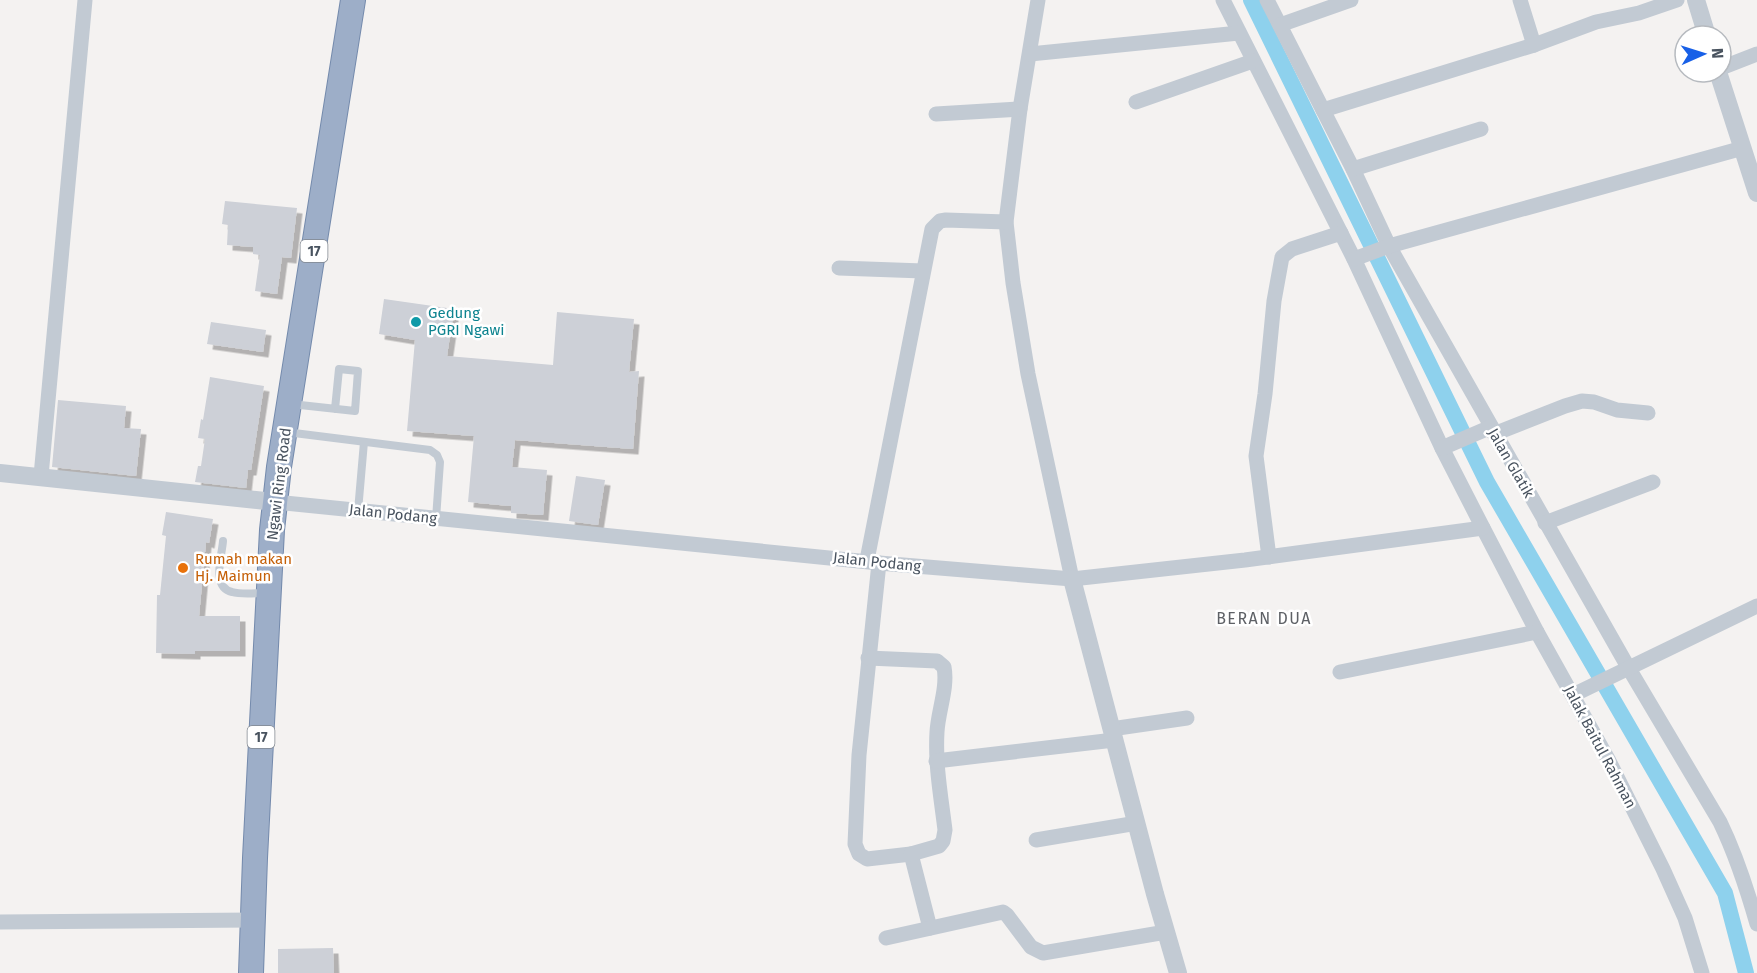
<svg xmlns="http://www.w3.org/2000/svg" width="1757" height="973" viewBox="0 0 1757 973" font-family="'Fira Sans',sans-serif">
	<defs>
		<filter id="shadow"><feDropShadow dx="5.5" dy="5.5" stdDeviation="0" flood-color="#0004"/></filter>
	</defs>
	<rect width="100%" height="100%" fill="#f4f2f1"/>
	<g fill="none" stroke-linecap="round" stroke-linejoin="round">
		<path stroke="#8ed1ed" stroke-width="16" d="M 1251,0 L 1487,482 L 1725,893 L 1746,973"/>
	</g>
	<g fill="#cdd0d7" filter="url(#shadow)">
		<path d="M 225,201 L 297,208 L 291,258 L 282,257 L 277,294 L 255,291 L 260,255 L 253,254 L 253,247 L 227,245 L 228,225 L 222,224 Z"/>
		<path d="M 384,299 L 454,309 L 447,356 L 553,365 L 557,312 L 634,319 L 629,372 L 639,371 L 633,449 L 515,440 L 512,467 L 547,470 L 543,515 L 511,513 L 511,506 L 468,502 L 474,436 L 407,431 L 415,340 L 379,334 Z"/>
		<path d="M 211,322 L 266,330 L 263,352 L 207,344 Z"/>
		<path d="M 210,377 L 264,386 L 251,470 L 248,470 L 246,488 L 195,482 L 198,466 L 201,466 L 205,439 L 198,438 L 201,419 L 203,420 Z"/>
		<path d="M 58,400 L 126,406 L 124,428 L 141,429 L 136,476 L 52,467 Z"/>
		<path d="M 576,476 L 605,480 L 598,525 L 569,521 Z"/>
		<path d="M 166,512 L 213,519 L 209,543 L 206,542 L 199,616 L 240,616 L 240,651 L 195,651 L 195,654 L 156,653 L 157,595 L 160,595 L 166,536 L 162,535 Z"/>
		<path d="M 333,948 L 334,973 L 278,973 L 278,949 Z"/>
	</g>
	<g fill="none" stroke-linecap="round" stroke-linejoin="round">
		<g stroke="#748aac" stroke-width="26">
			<path id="trunk" d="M 251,973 L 255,858 L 272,530 L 279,467 L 353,0"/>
		</g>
		<g stroke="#c2cad3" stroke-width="8">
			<path d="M 291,404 L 355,411 L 358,371 L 339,369 L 335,409"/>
			<path d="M 286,432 L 430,450 L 437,455 L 440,462 L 436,519"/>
			<path d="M 358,511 L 364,442"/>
			<path d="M 223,541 C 222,556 211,587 232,592 C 242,595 255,593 266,593"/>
		</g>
		<g stroke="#c2cad3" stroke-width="15">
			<path d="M 1038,0 L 1020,109 L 1006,222 L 1013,283 L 1028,374 L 1072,579"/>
			<path d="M 1223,0 L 1354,259 L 1442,448 L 1483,528 L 1537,632 L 1609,761 L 1663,869 L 1685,918 L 1702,973"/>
			<path d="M 1267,0 L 1353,169 L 1389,246 L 1628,667 L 1720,822 C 1736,855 1747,889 1757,924"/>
			<path d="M 1520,0 L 1534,45"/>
			<path d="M 1280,25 L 1351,0"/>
			<path d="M 1030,54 L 1239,33"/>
			<path d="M 1721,68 L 1757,54"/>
			<path d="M 1136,102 L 1253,61"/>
			<path d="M 1323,110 L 1534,45 L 1596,22 L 1639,13 L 1677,0"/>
			<path d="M 936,114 L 1020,109"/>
			<path d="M 1353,169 L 1481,129"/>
			<path d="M 1354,259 L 1389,246 L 1743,148"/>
			<path d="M 839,268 L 923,271"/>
			<path d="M 1494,434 L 1565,406 L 1582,401 L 1594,402 L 1617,410 L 1648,413"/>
			<path d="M 1442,448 L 1491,427"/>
			<path d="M 41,476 L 85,0"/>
			<path d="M 275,502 L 879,563 L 1072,579 L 1245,560 L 1483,528"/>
			<path d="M 1545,523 L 1653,482"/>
			<path d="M 1269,557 L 1256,456 L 1265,394 L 1274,301 L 1282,257 L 1292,249 L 1341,233"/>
			<path d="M 867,560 L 932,229 L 940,221 L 946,220 L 1006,222"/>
			<path d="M 879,563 L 859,755 L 855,844 L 859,854 L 867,859 L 911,854 L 930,928"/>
			<path d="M 868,658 L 937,661 L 944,667 C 948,688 938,711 937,732 C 935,765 941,797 945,830 L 943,841 L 939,846 L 911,854"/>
			<path d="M 1340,672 L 1537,632"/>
			<path d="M 1573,695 L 1757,606"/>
			<path d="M 1111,729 L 1187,718"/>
			<path d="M 936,761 L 1114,740"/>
			<path d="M 1036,840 L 1137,823"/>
			<path d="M 0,922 L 253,920"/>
			<path d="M 886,938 L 1003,912 L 1007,915 L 1031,947 L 1043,953 L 1166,932"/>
		</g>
		<g stroke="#c2cad3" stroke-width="18">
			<path d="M 1696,0 L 1707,36"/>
			<path d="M 1718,72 L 1757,193"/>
			<path d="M 0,473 L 275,502"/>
			<path d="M 1072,579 L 1155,894 L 1178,973"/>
		</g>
		<use href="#trunk" stroke="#9daec8" stroke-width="24"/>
	</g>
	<circle fill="#0f9aa8" stroke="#fff" stroke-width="2" cx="416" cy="322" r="6"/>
	<circle fill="#e8710a" stroke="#fff" stroke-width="2" cx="183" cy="568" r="6"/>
	<g text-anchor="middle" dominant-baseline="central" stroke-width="5" stroke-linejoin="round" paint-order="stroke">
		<g fill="#fff" stroke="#80878f" stroke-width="1.5">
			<rect x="300.5" y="240" width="27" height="22" rx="4.5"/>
			<rect x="247.5" y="726" width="27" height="22" rx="4.5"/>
		</g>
		<g font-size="14" font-weight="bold" fill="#49535f">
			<text x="314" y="251">17</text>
			<text x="261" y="737">17</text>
		</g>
		<g font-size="15" fill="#0d838f" stroke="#fff" text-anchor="start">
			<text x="428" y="313">Gedung<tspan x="428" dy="17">PGRI Ngawi</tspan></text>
		</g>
		<g font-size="15" fill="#49535f" stroke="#fff">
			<text transform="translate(1511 463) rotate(60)">Jalan Glatik</text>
			<text transform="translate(279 484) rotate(-83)">Ngawi Ring Road</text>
			<text transform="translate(393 514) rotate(6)">Jalan Podang</text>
			<text transform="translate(877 562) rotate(6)">Jalan Podang</text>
			<text transform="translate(1600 747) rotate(62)">Jalak Baitul Rahman</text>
		</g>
		<g font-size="15" fill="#c56008" stroke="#fff" text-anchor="start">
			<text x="195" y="559">Rumah makan<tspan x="195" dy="17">Hj. Maimun</tspan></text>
		</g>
		<g font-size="16" letter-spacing="1.5" fill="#5e6166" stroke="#fff">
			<text x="1264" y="618">BERAN DUA</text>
		</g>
	</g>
	<g transform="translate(1703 54) rotate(87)"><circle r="28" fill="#ffffff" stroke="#b6babf" stroke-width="1.5"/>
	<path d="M0-4.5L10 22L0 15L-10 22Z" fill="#1860e7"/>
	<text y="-9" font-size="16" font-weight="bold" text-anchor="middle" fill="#49535f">N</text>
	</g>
</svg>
